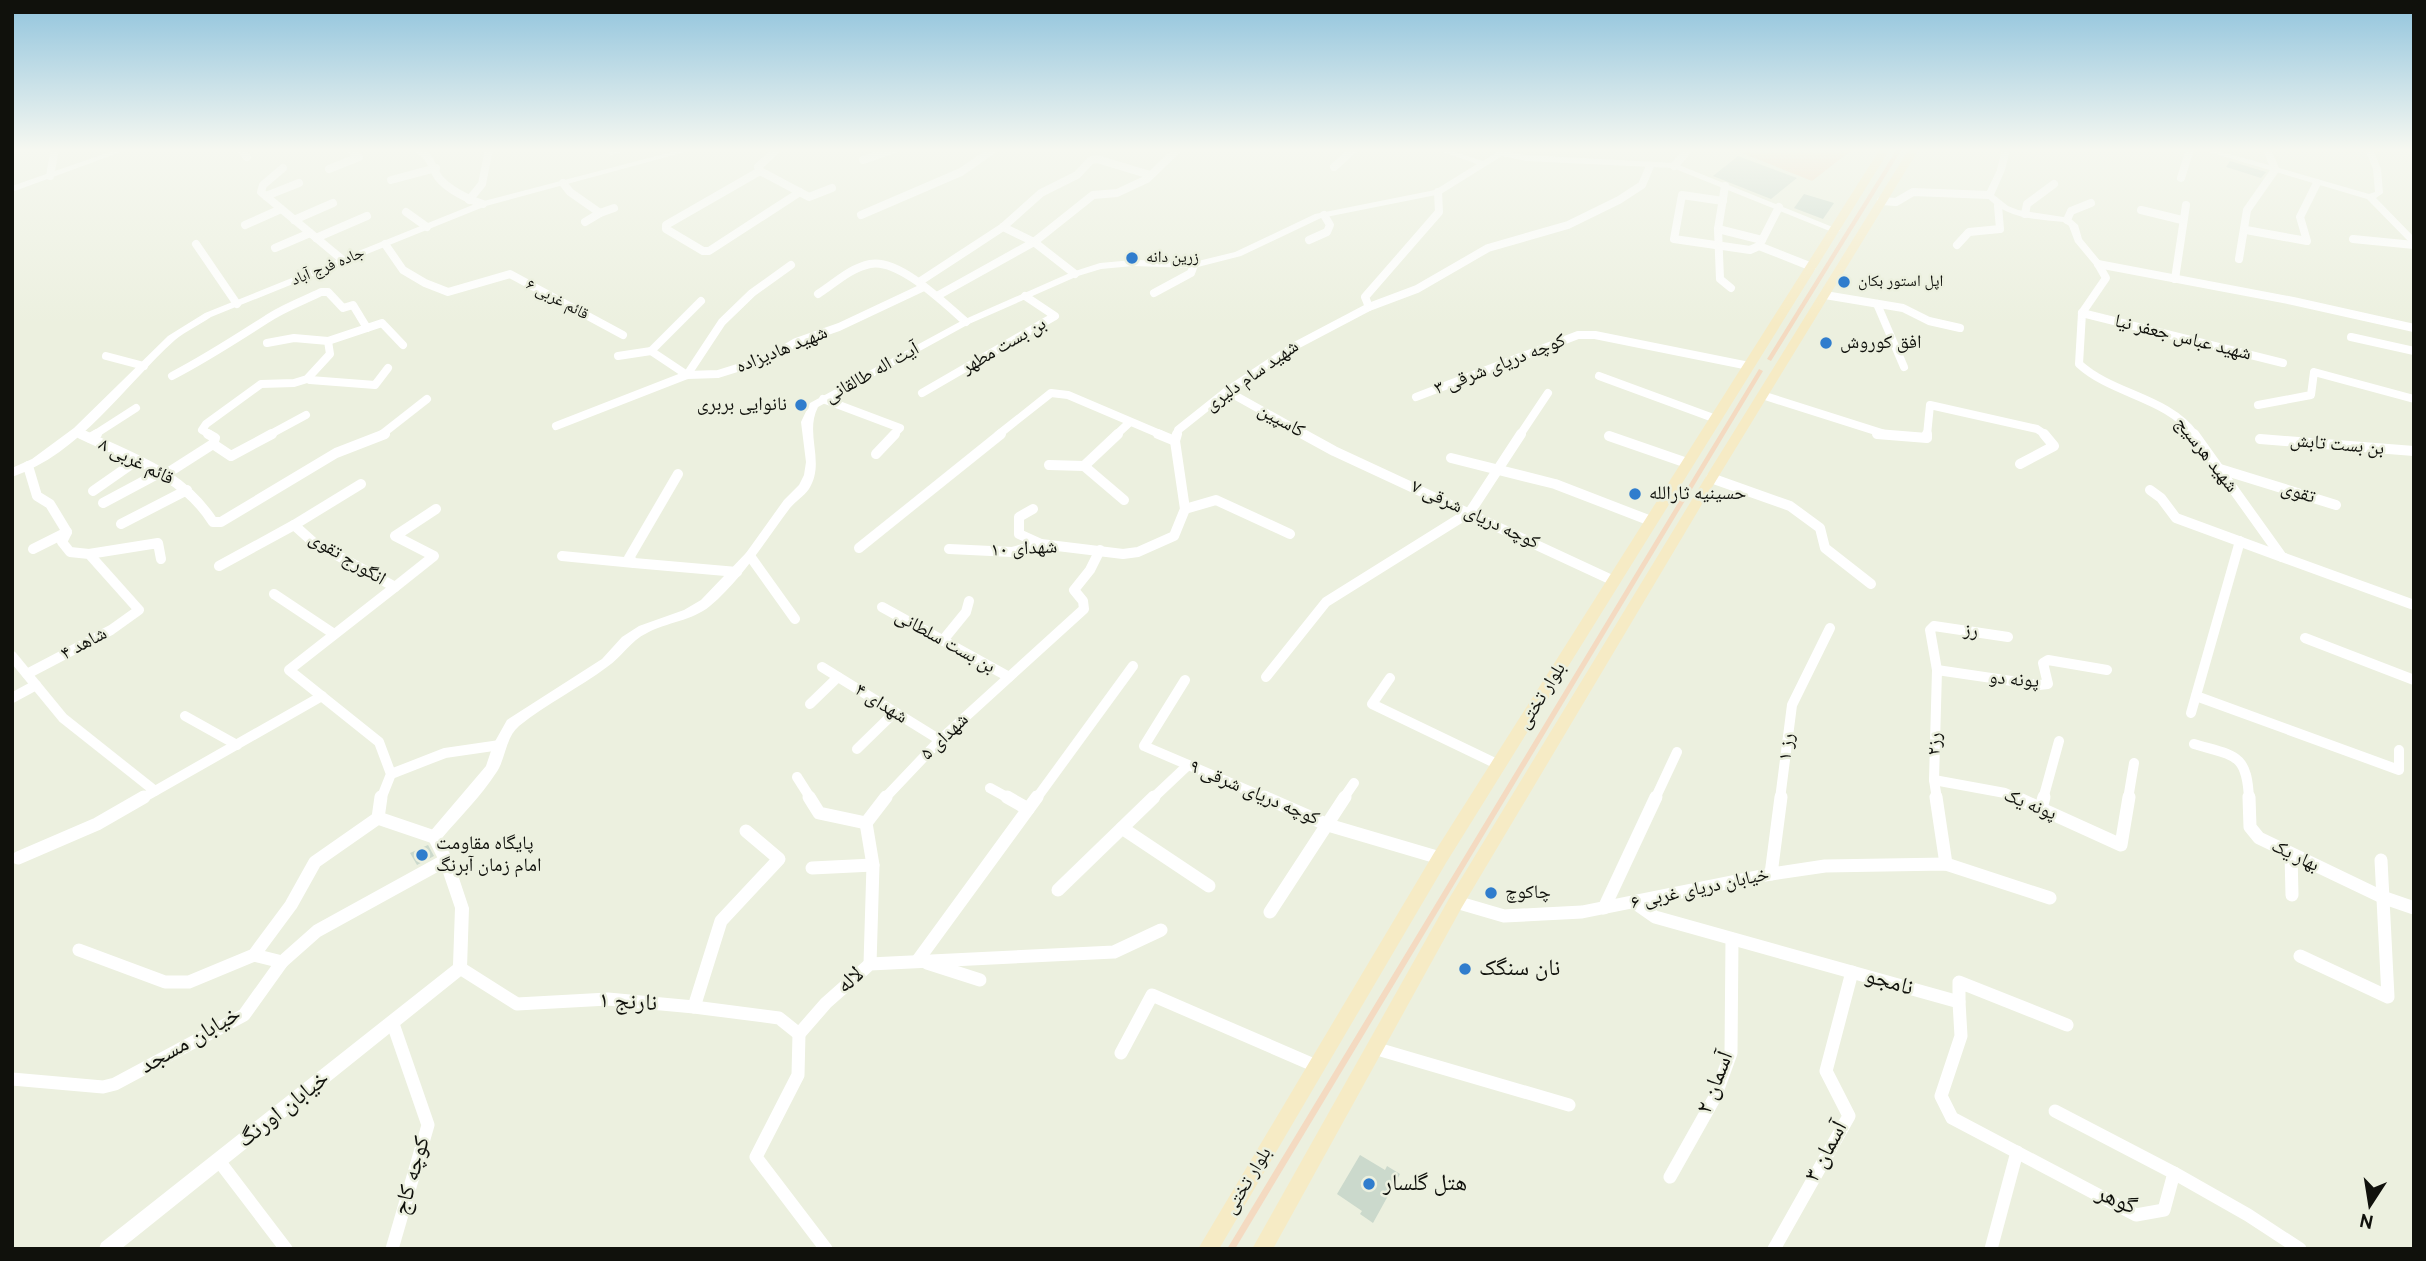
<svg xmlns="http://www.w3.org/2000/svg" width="2426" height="1261" viewBox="0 0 2426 1261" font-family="Overpass,'Noto Naskh Arabic',sans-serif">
	<rect width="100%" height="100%" fill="#ecf0df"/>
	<g fill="#f4dac1">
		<path d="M 1732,149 L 1853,149 L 1812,181 Z"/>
		<path d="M 1897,149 L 1902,149 L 1771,361 L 1767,359 Z"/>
		<path d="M 1759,369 L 1763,371 L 1235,1249 L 1227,1249 Z"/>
	</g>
	<g fill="#cbd9cc">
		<path d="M 1738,156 L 1797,178 L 1771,199 L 1713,176 Z"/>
		<path d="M 2230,161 L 2266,172 L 2261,178 L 2226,167 Z"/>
		<path d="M 1804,194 L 1834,203 L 1823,219 L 1794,208 Z"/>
		<path d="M 428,845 L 434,856 L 417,865 L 410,853 Z"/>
		<path d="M 1360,1155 L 1385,1170 L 1387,1166 L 1400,1174 L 1373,1223 L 1360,1214 L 1362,1211 L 1337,1194 Z"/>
	</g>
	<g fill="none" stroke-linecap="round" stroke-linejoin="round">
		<g stroke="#fff" stroke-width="8">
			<path d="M 240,149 L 247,157"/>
			<path d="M 418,149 C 433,159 430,165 438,177 C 447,189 469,200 483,204"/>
			<path d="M 771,149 L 775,151 L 758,167 L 760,171 L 809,197 L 832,188"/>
			<path d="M 612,151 L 618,149"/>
			<path d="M 863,160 L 895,149"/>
			<path d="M 1674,166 L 1689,149"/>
			<path d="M 1334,167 L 1354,149"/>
			<path d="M 283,168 L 263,185 L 261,192 L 344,261"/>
			<path d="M 329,169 L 359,157 L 350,149"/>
			<path d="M 760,171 L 666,225 L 666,229 L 703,251 L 709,251 L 800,192"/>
			<path d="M 50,176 L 55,149"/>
			<path d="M 2181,178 L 2190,149"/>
			<path d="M 391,180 L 436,168"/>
			<path d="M 563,183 L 570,192 L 600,213 L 614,208"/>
			<path d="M 1725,186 L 1718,229 L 1720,279 L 1731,288"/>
			<path d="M 266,196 L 299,183"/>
			<path d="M 469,200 L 482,184 L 489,149"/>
			<path d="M 1723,201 L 1682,195 L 1674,239 L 1750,250 L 1759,246 L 1779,207"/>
			<path d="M 1881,201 L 1896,202 L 1913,192 L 1989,195"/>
			<path d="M 2141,210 L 2182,220"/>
			<path d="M 406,212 L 427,227"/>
			<path d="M 2025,214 L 2027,204 L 2054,184"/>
			<path d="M 861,215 L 961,172 L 994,149"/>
			<path d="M 294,220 L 333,203"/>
			<path d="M 2067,220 L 2071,211 L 2091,203"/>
			<path d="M 585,222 L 600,213"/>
			<path d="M 245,225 L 281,209"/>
			<path d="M 1003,227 L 1034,242 L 1075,274"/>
			<path d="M 1718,229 L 1762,240"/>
			<path d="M 2246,230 L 2307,241 L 2300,217 L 2317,183"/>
			<path d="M 316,238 L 367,216"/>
			<path d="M 2353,239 L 2414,245"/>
			<path d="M 1309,240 L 1327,232 L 1330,225 L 1324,215"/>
			<path d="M 196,244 L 237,304"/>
			<path d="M 385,244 L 403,270 L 425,283 L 448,292 L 510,274 L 623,335"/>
			<path d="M 1957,245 L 1969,232 L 2000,229 L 1998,206"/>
			<path d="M 1759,246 L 1812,267"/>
			<path d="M 275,248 L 310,233"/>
			<path d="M 2239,259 L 2247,210 L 2275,170"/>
			<path d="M 2098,264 L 2293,301 L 2414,328"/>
			<path d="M 2175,279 L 2186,205"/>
			<path d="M 919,282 L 1003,227 L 1041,193 L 1077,175 L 1091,160 L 1097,159 L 1150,175"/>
			<path d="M 1154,293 L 1191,273 L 1194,265"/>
			<path d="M 818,294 C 834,284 850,268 870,264 C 899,258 945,304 966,322"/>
			<path d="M 1825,295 L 1903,308 L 1929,321 L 1960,328"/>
			<path d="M 937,296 L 1034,242 L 1093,195 L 1117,193 L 1147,179 L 1178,149"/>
			<path d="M 1877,304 L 1904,367"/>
			<path d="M 1369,307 L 1417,289 L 1488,248 L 1568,225 L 1619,200 L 1642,185 L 1650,166"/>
			<path d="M 2082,313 L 2079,364 C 2113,395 2167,397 2195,435"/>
			<path d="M 2082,313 L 2283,363"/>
			<path d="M 2082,313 L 2106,278 L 2098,264"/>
			<path d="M 367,328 L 382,323 L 403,345"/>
			<path d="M 2351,337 L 2414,351"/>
			<path d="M 651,351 L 687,375 L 722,322 L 752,293 L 791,265"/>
			<path d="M 106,356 L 144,366"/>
			<path d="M 618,356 L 651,351 L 701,301"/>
			<path d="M 172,376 C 205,359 236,339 267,319 C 283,308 303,301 321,292 L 328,292 L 343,308 L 353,305 L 367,328 L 328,341 L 294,338 L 267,343"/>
			<path d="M 1599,376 L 1716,419"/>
			<path d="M 310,380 L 375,385 L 388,368"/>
			<path d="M 1227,391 L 1306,435"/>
			<path d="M 922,393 L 1055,316 L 1025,296"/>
			<path d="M 1762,395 L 1888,435"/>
			<path d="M 1416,397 L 1578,335 L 1595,335 L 1749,366"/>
			<path d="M 823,399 L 900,428 L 893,435"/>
			<path d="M 2258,405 L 2311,395 L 2314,372 L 2414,399"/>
			<path d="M 556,426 L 687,375 L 718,374 L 769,358 L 796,342 L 839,327 L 924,287"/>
			<path d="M 77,432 L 84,435"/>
			<path d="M 94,435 L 136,408"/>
			<path d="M 211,435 L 202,430 L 206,424 L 261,384 L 294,383 L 307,379 L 330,354 L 328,341"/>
			<path d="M 269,435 L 306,415"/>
			<path d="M 381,435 L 427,399"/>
			<path d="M 998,435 L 1051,393 L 1068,395 L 1162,435"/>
			<path d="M 1116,435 L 1130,422"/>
			<path d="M 1177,435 L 1178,430 L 1227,391 L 1293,347 L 1369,307 L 1365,297 L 1439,212 L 1438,192"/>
			<path d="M 1520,435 L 1548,393"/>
			<path d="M 1927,435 L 1930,405 L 2037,429 L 2046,435"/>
		</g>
		<g stroke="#fff" stroke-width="10">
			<path d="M 81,434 C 131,458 182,473 213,522 L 221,522 L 336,453 L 385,434"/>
			<path d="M 1158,434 L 1175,441"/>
			<path d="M 1303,434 L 1334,451 L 1614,581"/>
			<path d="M 1877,434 L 1927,438 L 1927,434"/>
			<path d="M 2194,434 L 2282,557 L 2414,605"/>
			<path d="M 1609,436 L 1687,463"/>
			<path d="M 90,438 L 97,434"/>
			<path d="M 2260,439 L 2414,451"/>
			<path d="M 213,444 L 231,456 L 272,434"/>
			<path d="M 876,454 L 895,434"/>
			<path d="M 1451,458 L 1555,484 L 1651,521"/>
			<path d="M 2020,464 L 2054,446 L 2044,434"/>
			<path d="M 1049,465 L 1084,466 L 1124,500"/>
			<path d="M 1084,466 L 1118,434"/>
			<path d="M 2220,469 L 2336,505"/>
			<path d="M 166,474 L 213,444 L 215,438 L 208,434"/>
			<path d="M 678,474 L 629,558 L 634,563 L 737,572"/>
			<path d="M 1711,478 L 1790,506 L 1820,528 L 1825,548 L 1871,584"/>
			<path d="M 2150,490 L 2161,498 L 2176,518 L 2282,557"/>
			<path d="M 93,491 L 136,461"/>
			<path d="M 103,503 L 161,472"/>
			<path d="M 1033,509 L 1019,517 L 1019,534 L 1041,544"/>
			<path d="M 1185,509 L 1216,500 L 1290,534"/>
			<path d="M 121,524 L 187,490"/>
			<path d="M 294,525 L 361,484"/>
			<path d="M 859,548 L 1001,434"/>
			<path d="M 33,549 L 67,532"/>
			<path d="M 949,549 L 1012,552 L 1041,544 L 1123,554 L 1138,552 L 1174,536 L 1185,509 L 1175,441 L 1177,434"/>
			<path d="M 89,554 L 158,543 L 161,559"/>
			<path d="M 562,556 L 634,563"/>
			<path d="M 750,556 L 795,619"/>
			<path d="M 219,566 L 294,525 L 313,542 L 395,587 L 289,670 L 379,742 L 391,774 L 381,799"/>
			<path d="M 395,587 L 434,556 L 395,536 L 436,509"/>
			<path d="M 274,594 L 334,634"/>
			<path d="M 882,607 L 1009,677"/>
			<path d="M 2305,638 L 2414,680"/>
			<path d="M 944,639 L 966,612 L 969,601"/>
			<path d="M 12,656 L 63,718 L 155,791"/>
			<path d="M 822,667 L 940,740"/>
			<path d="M 1937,670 L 2039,685 L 2048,684 L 2043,663 L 2048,660 L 2107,670"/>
			<path d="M 27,674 L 111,630 L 139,610 L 89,554 L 70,552 L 62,542 L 67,532 L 50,504 L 37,496 L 28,466"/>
			<path d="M 1266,677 L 1326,602 L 1470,512 L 1521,434"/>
			<path d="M 1390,678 L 1372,704 L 1499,765"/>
			<path d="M 1185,680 L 1144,746 L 1268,799"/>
			<path d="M 2196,696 L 2399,770 L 2399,750"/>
			<path d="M 12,698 L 36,685"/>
			<path d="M 810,704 L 838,677"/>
			<path d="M 2191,713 L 2240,541"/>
			<path d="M 185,716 L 237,745"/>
			<path d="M 2194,744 C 2235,756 2247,753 2249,799"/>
			<path d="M 857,749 L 895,712"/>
			<path d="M 391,774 L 445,753 L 500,745"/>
			<path d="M 797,777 L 811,799"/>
			<path d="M 1934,780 L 2005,793 L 2019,799"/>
			<path d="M 990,788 L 1010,799"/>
			<path d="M 141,799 L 322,696"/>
			<path d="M 884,799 L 940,740 L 1084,609 L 1083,601 L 1074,590 L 1090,570 L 1100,550"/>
			<path d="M 1036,799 L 1133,666"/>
			<path d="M 1152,799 L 1188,765"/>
			<path d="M 1343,799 L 1354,783"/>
			<path d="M 1655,799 L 1677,752"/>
			<path d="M 1780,799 L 1792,705 L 1830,628"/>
			<path d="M 1937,799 L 1934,780 L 1937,670 L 1930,630 L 1934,626 L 2008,637"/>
			<path d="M 2043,799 L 2059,741"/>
			<path d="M 2128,799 L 2134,763"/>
		</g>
		<g stroke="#fff" stroke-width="13">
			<path d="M 809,797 L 819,813 L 866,823"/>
			<path d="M 1007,797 L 1028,809"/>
			<path d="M 1264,797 L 1328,825 L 1440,858"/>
			<path d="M 1936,797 L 1946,864"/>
			<path d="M 2015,797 L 2121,845 L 2129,797"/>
			<path d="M 2249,797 L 2250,827 L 2259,838 L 2382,897 L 2414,908"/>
			<path d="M 2041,808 L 2044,797"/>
			<path d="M 378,818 L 381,797"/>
			<path d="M 378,818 L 434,837"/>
			<path d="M 1122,828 L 1209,886"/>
			<path d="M 2291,854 L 2292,895"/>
			<path d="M 18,858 L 97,824 L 144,797"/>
			<path d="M 812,868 L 873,865"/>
			<path d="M 1771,874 L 1781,797"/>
			<path d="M 1058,890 L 1154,797"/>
			<path d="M 1456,902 L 1504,916 L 1582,912 L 1771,874 L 1825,866 L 1946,864 L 2050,898"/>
			<path d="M 1635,903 L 1655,917 L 1959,1002 L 1961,1036 L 1941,1096 L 1952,1118 L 2136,1215 L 2164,1210 L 2174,1173 L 2248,1215 L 2300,1249"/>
			<path d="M 1604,908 L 1656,797"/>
			<path d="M 1270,912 L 1345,797"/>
			<path d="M 79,950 L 165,982 L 189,982 L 254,955 L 282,962"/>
			<path d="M 254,955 L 291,905 L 315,862 L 378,818"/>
			<path d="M 2300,956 L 2388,997 L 2381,860"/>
			<path d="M 918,960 L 1037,797"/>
			<path d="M 927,963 L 980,980"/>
			<path d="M 870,964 L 873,865 L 866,823 L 886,797"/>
			<path d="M 460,968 L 517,1004 L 608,999 L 694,1007 L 779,1018 L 799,1034"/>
			<path d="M 1959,1002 L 1959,982 L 2067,1025"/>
			<path d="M 694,1007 L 721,921 L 779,859 L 746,831"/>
			<path d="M 799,1034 L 826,1003 L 870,964 L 1114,952 L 1161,930"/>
			<path d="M 799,1034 L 798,1075 L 756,1157 L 826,1249"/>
			<path d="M 1374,1048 L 1569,1105"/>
			<path d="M 1121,1053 L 1152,995 L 1316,1066"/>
			<path d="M 12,1079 L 103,1087 L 115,1084 L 244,1015 L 282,962 L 317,931 L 446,860"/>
			<path d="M 2055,1111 L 2174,1173"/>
			<path d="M 219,1161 L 286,1249"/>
			<path d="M 1670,1177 L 1715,1097 L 1731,1053 L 1732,939"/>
			<path d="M 392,1249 L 428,1125 L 393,1024"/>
			<path d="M 1774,1249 L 1849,1116 L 1826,1071 L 1852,972"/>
			<path d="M 1991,1249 L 2017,1152"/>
		</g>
		<g fill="#fff" fill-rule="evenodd">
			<path d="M 118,149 L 129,149 L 12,192 L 12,186 Z"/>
			<path d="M 683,149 L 696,149 L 486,206 L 211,317 C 199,325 186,331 175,340 C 124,386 81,453 12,477 L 12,468 L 32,459 L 74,428 L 168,336 L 205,313 L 480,202 Z"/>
			<path d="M 1435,149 L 1447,149 L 1483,161 L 1502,149 L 1512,149 L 1508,152 L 1526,155 L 1674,163 L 1840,230 L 1838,232 L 1832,232 L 1673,168 L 1526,161 L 1502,156 L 1441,194 L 1321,218 L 1241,256 L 1194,268 L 1133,266 L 1101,269 L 1078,276 L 969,324 L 818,407 C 804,434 826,462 809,489 C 804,496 796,501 790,508 C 765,541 743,578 710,606 C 692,621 667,622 647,633 C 630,641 622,657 607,667 C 579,688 546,704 519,726 C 505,738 506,759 496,773 C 481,796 460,817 442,838 L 453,860 L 469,908 L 467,968 L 465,973 L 121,1249 L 99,1249 L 101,1243 L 453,965 L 455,908 L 439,861 L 427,837 L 429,833 L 486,766 L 493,745 L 507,720 L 602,659 L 622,637 L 639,626 L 684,610 L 701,600 L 746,553 L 784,500 L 799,485 L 804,475 L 806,462 L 801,422 L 810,403 L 963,320 L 1072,272 L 1100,263 L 1133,260 L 1194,262 L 1235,252 L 1315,214 L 1435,190 L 1477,164 Z"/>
			<path d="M 2002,149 L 2010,149 L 2005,170 L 1994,195 L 2008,206 L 2018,210 L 2070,218 L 2078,225 L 2082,239 L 2101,262 L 2101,266 L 2095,266 L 2075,242 L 2069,226 L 2064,222 C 2035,219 2005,219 1985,195 L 1997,170 Z"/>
			<path d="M 2199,149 L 2211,149 L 2269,165 L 2263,149 L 2271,149 L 2279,168 L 2369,194 L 2375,192 L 2373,169 L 2365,149 L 2373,149 L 2381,169 L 2383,193 L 2376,198 L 2414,237 L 2414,245 L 2411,244 L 2367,199 Z"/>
		</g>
		<g fill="#f6ebc5" fill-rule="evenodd">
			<path d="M 1880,149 L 1890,149 L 1446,863 L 1219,1249 L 1198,1249 L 1434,853 Z"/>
			<path d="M 1909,149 L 1919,149 L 1717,479 L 1462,907 L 1273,1249 L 1252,1249 L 1450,897 L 1707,475 Z"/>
		</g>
	</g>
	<linearGradient id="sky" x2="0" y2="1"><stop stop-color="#91c4dd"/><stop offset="0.46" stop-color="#f6f8f1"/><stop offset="1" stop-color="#f6f8f1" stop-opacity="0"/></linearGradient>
	<rect width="2426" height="325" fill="url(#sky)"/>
	<g fill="#307dcd" stroke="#ecf0df" stroke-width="2.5">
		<circle cx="1132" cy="258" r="7"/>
		<circle cx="1844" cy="282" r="7"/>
		<circle cx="1826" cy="343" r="7"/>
		<circle cx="801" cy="405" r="7"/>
		<circle cx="1635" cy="494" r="7"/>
		<circle cx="422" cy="855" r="7"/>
		<circle cx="1491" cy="893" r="7"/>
		<circle cx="1465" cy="969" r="7"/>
		<circle cx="1369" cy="1184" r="7"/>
	</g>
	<g text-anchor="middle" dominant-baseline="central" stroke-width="5" stroke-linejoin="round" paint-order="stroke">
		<g font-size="16" fill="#10110c" stroke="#ecf0df" text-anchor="start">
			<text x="1146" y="258">زرین دانه</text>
			<text x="1858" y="282">اپل استور بکان</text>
		</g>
		<g font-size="16" fill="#10110c" stroke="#ecf0df">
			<text transform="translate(328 267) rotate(-22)">جاده فرج آباد</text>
			<text transform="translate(557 300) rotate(28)">قائم غربی ۶</text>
		</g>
		<g font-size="19" fill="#10110c" stroke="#ecf0df">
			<text transform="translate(2183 338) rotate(14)">شهید عباس جعفر نیا</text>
			<text transform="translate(1004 346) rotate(-30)">بن بست مطهر</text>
			<text transform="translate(782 350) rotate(-22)">شهید هادیزاده</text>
			<text transform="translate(1500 365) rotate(-21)">کوچه دریای شرقی ۳</text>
			<text transform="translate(872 373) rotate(-29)">آیت اله طالقانی</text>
			<text transform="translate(1252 376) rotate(-35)">شهید سام دلیری</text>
			<text transform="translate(1281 421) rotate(29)">کاسپين</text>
			<text transform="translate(2337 445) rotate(5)">بن بست تابش</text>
			<text transform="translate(2206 455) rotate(52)">شهید هرسیج</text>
			<text transform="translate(136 462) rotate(27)">قائم غربی ۸</text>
			<text transform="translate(2298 493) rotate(17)">تقوی</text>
			<text transform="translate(1475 515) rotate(25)">کوچه دریای شرقی ۷</text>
			<text transform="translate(1024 549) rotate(-3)">شهدای ۱۰</text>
			<text transform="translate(347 559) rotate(31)">انگورج تقوی</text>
			<text transform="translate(1971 631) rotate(8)">رز</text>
			<text transform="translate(945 642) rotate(29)">بن بست سلطانی</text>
			<text transform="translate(84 644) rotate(-28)">شاهد ۴</text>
			<text transform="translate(2014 680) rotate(5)">پونه دو</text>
			<text transform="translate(1542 696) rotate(-58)">بلوار تختی</text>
			<text transform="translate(881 704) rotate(32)">شهدای ۴</text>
			<text transform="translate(945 737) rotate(-44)">شهدای ۵</text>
			<text transform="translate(1935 744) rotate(-88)">رز۲</text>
			<text transform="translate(1787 747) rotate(-83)">رز ۱</text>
			<text transform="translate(1254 793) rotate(23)">کوچه دریای شرقی ۹</text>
			<text transform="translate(2030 805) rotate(22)">پونه یک</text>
			<text transform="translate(2295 856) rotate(26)">بهار یک</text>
			<text transform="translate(1700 889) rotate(-12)">خیابان دریای غربی ۶</text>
			<text transform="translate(1248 1181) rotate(-59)">بلوار تختی</text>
		</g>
		<g font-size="19" fill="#10110c" stroke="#ecf0df" text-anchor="start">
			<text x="1840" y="343">افق کوروش</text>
			<text x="787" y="405" text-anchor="end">نانوایی بربری</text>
			<text x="1649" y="494">حسینیه ثارالله</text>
			<text x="436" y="844">پایگاه مقاومت<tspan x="436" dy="22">امام زمان آبرنگ</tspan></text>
			<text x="1505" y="893">چاکوچ</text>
		</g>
		<g font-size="23" fill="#10110c" stroke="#ecf0df" text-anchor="start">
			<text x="1479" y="969">نان سنگک</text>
			<text x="1383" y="1184">هتل گلسار</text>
		</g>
		<g font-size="23" fill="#10110c" stroke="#ecf0df">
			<text transform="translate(851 981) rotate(-41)">لاله</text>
			<text transform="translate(1889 983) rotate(16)">نامجو</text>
			<text transform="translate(628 1003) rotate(3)">نارنج ۱</text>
			<text transform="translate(191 1041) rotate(-30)">خیابان مسجد</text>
			<text transform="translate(1716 1083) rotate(-69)">آسمان ۲</text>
			<text transform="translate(284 1110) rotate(-38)">خیابان اورنگ</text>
			<text transform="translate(1827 1152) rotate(-62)">آسمان ۳</text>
			<text transform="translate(413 1176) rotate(-74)">کوچه کاج</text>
			<text transform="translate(2116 1201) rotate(23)">گوهر</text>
		</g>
	</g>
	<rect width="2426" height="1261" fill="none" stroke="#10110c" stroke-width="28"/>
	<g transform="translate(2370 1205) rotate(192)" stroke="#ecf0df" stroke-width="5" paint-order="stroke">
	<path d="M0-5L12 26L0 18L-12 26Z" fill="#10110c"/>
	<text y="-10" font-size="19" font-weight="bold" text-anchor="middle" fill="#10110c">N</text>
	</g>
</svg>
